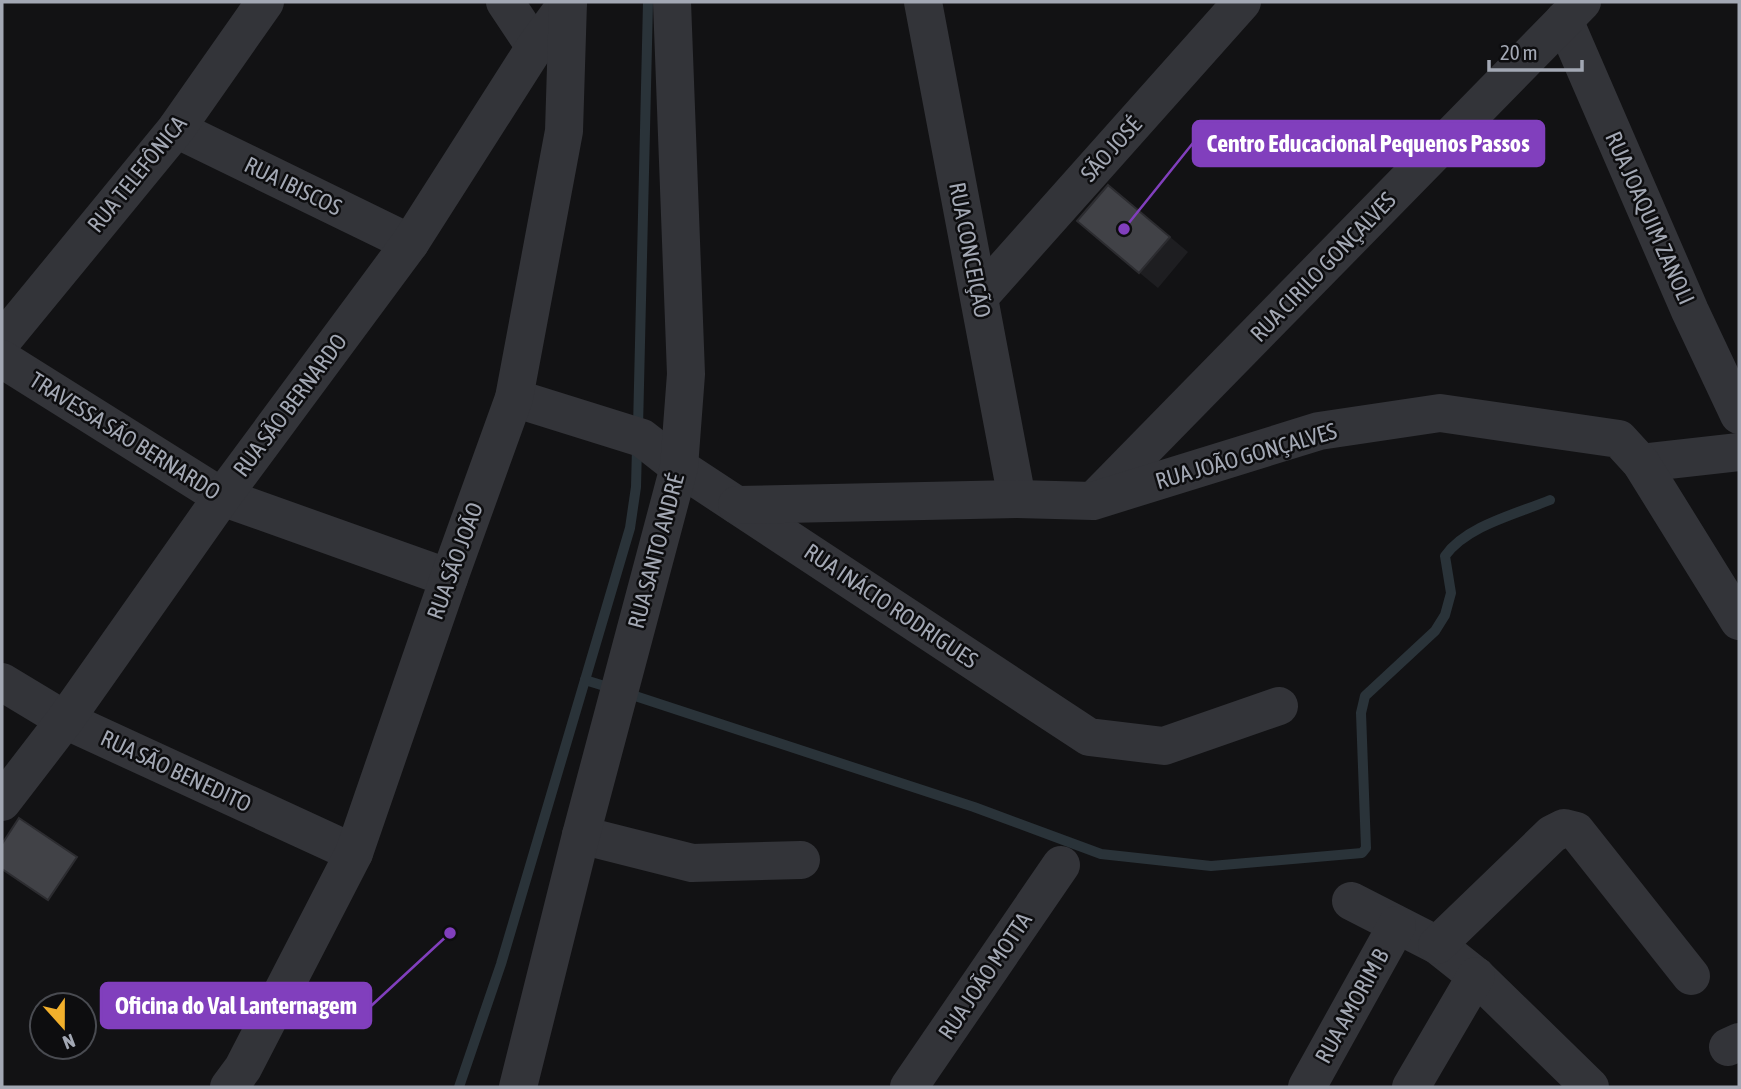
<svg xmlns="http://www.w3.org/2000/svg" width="1741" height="1089" viewBox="0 0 1741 1089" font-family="'Asap Condensed',sans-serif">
	<rect width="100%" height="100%" fill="#121214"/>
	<path fill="#1e1e21" d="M 1108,185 L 1188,252 L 1158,288 L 1077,221 Z"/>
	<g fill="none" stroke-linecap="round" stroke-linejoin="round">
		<g stroke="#2a3339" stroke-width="10">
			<path d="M 638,428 L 648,2"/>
			<path d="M 585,680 L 611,688"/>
			<path d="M 626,693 L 974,807 L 1101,854 L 1211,866 L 1362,853 L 1366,848 L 1361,713 L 1365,696 L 1435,631 L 1445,615 L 1451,593 L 1445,556 C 1466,526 1516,514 1550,500"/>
			<path d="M 459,1087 L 501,964 L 630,528 L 636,487 L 637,447"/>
		</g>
	</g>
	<g fill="#414247" stroke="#2c2c30" stroke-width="2">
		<path d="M 1108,185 L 1170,237 L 1139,273 L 1077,221 Z"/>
		<path d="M 19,818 L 77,857 L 48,900 L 2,869 L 2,844 Z"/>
	</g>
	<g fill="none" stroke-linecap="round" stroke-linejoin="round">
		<g stroke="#333439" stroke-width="38">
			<path d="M 505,2 L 535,47"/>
			<path d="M 923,2 L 1017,499"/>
			<path d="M 1564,20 L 1690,311 L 1739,415"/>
			<path d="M 176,129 L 410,243"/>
			<path d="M 980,296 L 1242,2"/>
			<path d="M 2,341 L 176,129 L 265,2"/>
			<path d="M 2,359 L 222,497 L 449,578"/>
			<path d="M 514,398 L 642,438 L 679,467 L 1089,737 L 1164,746 L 1279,706"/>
			<path d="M 1641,463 L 1739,452"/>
			<path d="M 1097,497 L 1582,2"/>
			<path d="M 737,505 L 1017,499 L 1093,501 L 1319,431 L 1440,413 L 1619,439 L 1641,463 L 1739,621"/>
			<path d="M 2,682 L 65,720 L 354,853"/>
			<path d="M 2,802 L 65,720 L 222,497 L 410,243 L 535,47 L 568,2"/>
			<path d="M 581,835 L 692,863 L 801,860"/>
			<path d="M 1351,901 L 1437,945 L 1476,976 L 1590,1087"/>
			<path d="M 1437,945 L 1552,834 L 1564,828 L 1576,831 L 1691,976"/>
			<path d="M 1728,1047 L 1739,1042"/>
			<path d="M 229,1087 L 243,1068 L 354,853 L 449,578 L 514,398 L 564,131 L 568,2"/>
			<path d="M 518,1087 L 581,835 L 679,467 L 686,374 L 672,2"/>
			<path d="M 909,1087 L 1061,865"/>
			<path d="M 1307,1087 L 1397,925"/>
			<path d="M 1411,1087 L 1476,976"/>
		</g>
	</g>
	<g text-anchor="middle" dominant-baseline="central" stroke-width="5" stroke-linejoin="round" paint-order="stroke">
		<g font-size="23" fill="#a3a8b4" stroke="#0d0d0f">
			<text transform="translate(1111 149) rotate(-48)">SÃO JOSÉ</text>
			<text transform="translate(137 174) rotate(-51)">RUA TELEFÔNICA</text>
			<text transform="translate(293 186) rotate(26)">RUA IBISCOS</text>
			<text transform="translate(1650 218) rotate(66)">RUA JOAQUIM ZANOLI</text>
			<text transform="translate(970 250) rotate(79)">RUA CONCEIÇÃO</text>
			<text transform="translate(1323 267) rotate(-46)">RUA CIRILO GONÇALVES</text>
			<text transform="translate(290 405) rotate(-53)">RUA SÃO BERNARDO</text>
			<text transform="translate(125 436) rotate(32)">TRAVESSA SÃO BERNARDO</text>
			<text transform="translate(1246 456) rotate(-16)">RUA JOÃO GONÇALVES</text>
			<text transform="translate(656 551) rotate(-75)">RUA SANTO ANDRÉ</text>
			<text transform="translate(455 561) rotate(-70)">RUA SÃO JOÃO</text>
			<text transform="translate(891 606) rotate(34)">RUA INÁCIO RODRIGUES</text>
			<text transform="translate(176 771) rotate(25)">RUA SÃO BENEDITO</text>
			<text transform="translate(985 976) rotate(-56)">RUA JOÃO MOTTA</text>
			<text transform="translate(1352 1006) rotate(-61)">RUA AMORIM B</text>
		</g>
	</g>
	<path fill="none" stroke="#813fbd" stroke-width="2.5" d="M1124 229L1193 143M450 933L371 1006"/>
	<g fill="#813fbd" stroke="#0d0d0f" stroke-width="2.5">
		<circle cx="1124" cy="229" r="7"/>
		<circle cx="450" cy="933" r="7"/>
	</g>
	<g fill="#813fbd" stroke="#813fbd" stroke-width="2.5">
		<rect x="1193" y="121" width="351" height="45" rx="7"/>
		<rect x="101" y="983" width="270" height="45" rx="7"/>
	</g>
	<g font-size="24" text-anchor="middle" font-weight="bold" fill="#fff">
		<text x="1368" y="152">Centro Educacional Pequenos Passos</text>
		<text x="236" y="1014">Oficina do Val Lanternagem</text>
	</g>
	<rect width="1741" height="1089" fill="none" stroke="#a3a8b4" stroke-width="7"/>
	<g transform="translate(63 1026) rotate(159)"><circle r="33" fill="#0d0d0f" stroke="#494b51" stroke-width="2"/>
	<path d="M0-5L12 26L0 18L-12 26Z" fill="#f2b02c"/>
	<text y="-10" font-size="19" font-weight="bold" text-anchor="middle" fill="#a3a8b4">N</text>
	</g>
	<path d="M1489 60v10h93v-10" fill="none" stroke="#a3a8b4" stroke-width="3.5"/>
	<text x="1500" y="60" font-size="21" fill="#a3a8b4" stroke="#0d0d0f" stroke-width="5" paint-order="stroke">20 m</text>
</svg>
